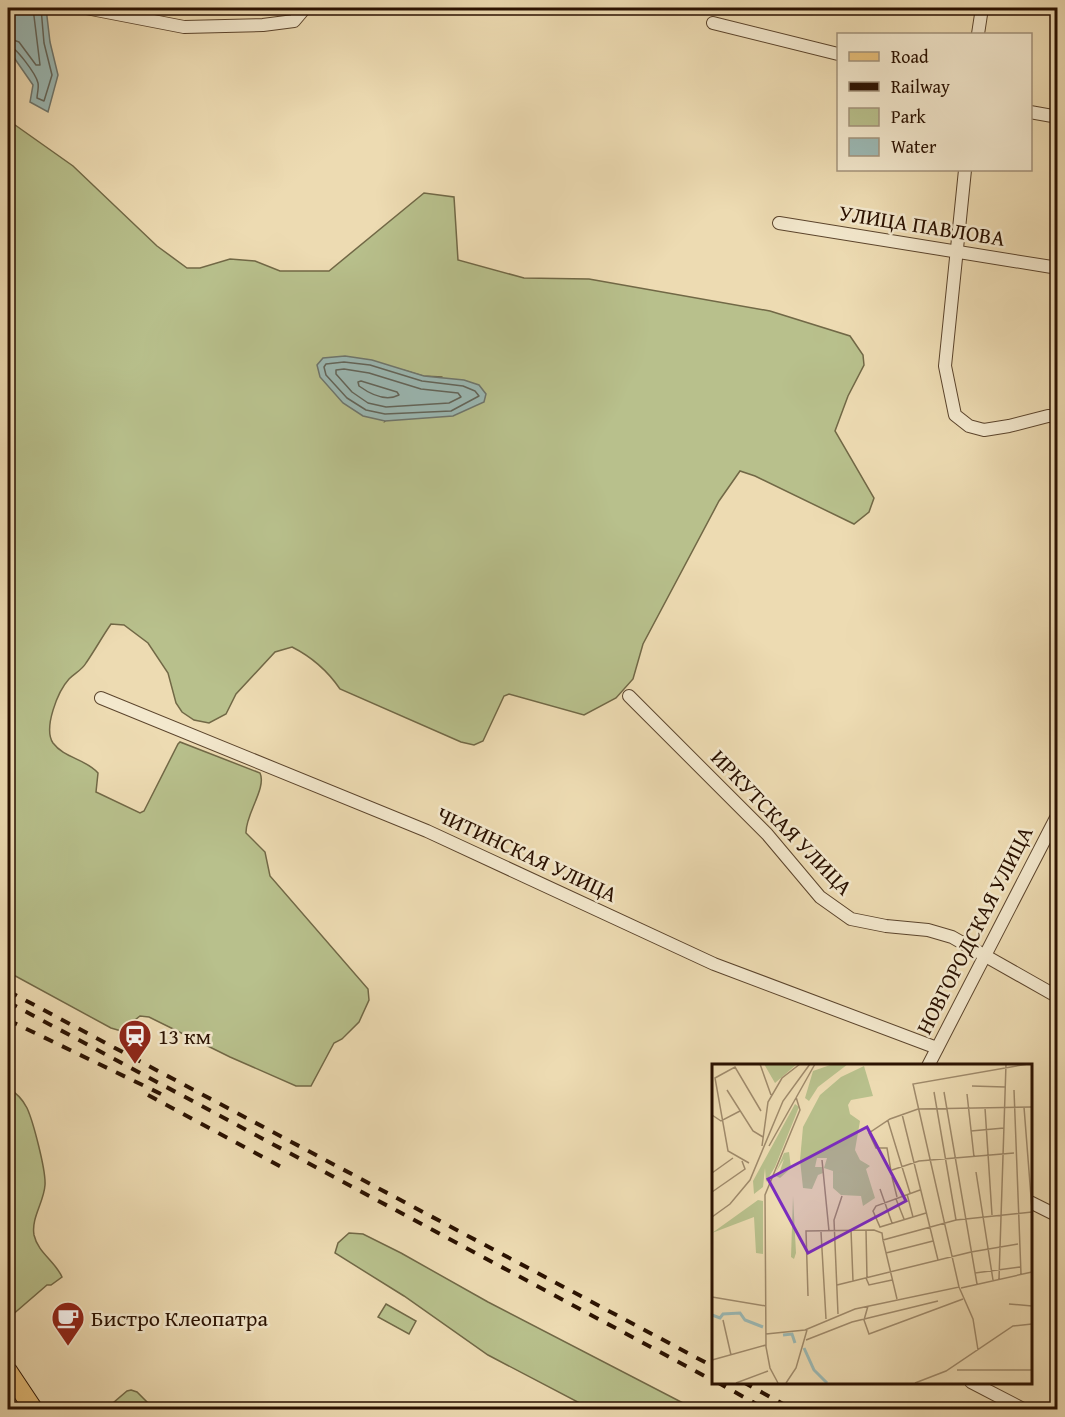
<svg xmlns="http://www.w3.org/2000/svg" width="1065" height="1417" viewBox="0 0 1065 1417" font-family="'Gentium Book Plus',serif">
	<rect width="100%" height="100%" fill="#eddbb2"/>
	<filter id="stains"><feTurbulence type="fractalNoise" baseFrequency=".00333" numOctaves="4"/><feColorMatrix values="0 0 0 0 .2 0 0 0 0 .09 0 0 0 0 .02 0 0 0 .5 -.17"/></filter>
	<radialGradient id="worn" r=".72"><stop offset=".6" stop-color="#630" stop-opacity="0"/><stop offset="1" stop-color="#630" stop-opacity=".3"/></radialGradient>
	<g fill="#b8c08c" stroke="#716846" stroke-width="1.5" fill-rule="evenodd">
		<path d="M 8,120 L 73,166 L 157,246 L 187,268 L 200,268 L 230,259 L 255,261 L 280,271 L 329,271 L 424,193 L 454,197 L 458,260 L 524,278 L 589,279 L 770,311 L 850,336 L 863,355 L 864,365 L 848,396 L 835,431 L 874,498 L 869,512 L 854,524 L 755,476 L 740,471 L 719,501 L 643,644 L 633,679 L 616,698 L 584,715 L 509,694 L 504,696 L 483,741 L 474,745 L 461,742 L 340,689 C 327,670 312,657 292,647 L 275,652 L 236,694 L 226,714 L 209,723 L 194,720 L 182,712 L 176,703 L 168,673 L 148,643 L 124,625 L 111,624 C 102,637 95,650 86,663 C 82,670 75,673 69,679 C 58,691 43,728 53,743 C 64,758 86,759 98,773 L 96,792 L 140,813 L 144,811 L 178,744 L 180,742 L 260,773 C 267,788 245,815 246,833 L 265,852 L 270,876 L 368,989 L 369,1000 L 359,1022 L 342,1039 L 334,1043 L 311,1086 L 296,1086 L 230,1057 L 149,1017 L 140,1016 L 121,1031 L 111,1028 L 8,972 ZM 403,370 L 423,376 L 441,377 L 385,421 Z"/>
		<path d="M 8,1088 C 15,1092 23,1100 27,1108 C 33,1121 46,1170 45,1185 C 44,1202 31,1218 34,1235 C 38,1253 55,1261 62,1277 L 51,1285 L 47,1285 L 11,1316 L 8,1316 Z"/>
		<path d="M 349,1233 L 363,1234 L 401,1253 L 488,1302 L 683,1403 L 701,1409 L 591,1409 L 488,1355 L 404,1296 L 335,1253 L 338,1243 Z"/>
		<path d="M 386,1304 L 416,1321 L 409,1334 L 378,1317 Z"/>
		<path d="M 131,1390 L 137,1392 L 154,1409 L 106,1409 L 127,1391 Z"/>
	</g>
	<g fill="#9bb9b5" stroke="#6e766d" stroke-width="1.5">
		<path d="M 8,8 L 46,8 L 50,42 L 58,75 L 48,112 L 30,102 L 33,85 L 8,49 Z"/>
		<path d="M 345,356 L 372,360 L 424,376 L 464,380 L 479,385 L 486,394 L 484,402 L 453,416 L 385,421 L 363,416 L 343,403 L 320,377 L 317,365 L 323,358 Z"/>
	</g>
	<g fill="none" stroke-linecap="round" stroke-linejoin="round">
		<g stroke="#62655a" stroke-width="1.5">
			<path d="M 8,38 L 19,42 L 36,65 L 40,65 L 33,8"/>
			<path d="M 8,45 C 16,47 36,74 38,83 C 39,88 37,94 37,98 L 44,101 L 52,75 L 44,43 L 41,8"/>
			<path d="M 344,362 L 370,365 L 422,381 L 463,386 L 475,391 L 479,396 L 451,411 L 385,414 L 366,410 L 347,398 L 326,375 L 324,367 L 326,364 Z"/>
			<path d="M 344,369 L 369,373 L 421,389 L 458,393 L 461,397 L 449,403 L 386,407 L 368,403 L 352,392 L 336,374 L 336,370 Z"/>
			<path d="M 361,381 L 397,392 L 399,395 C 385,402 370,394 359,386 L 358,382 Z"/>
		</g>
		<g stroke="#5b442c" stroke-width="14">
			<g id="street">
				<path d="M 86,8 L 184,27 L 263,25 L 294,21 L 305,8"/>
				<path d="M 713,23 L 838,54"/>
				<path d="M 978,34 L 982,8"/>
				<path d="M 1030,112 L 1058,117"/>
				<path d="M 965,170 L 945,366 L 955,415 L 969,426 L 984,430 L 1009,426 L 1048,416 L 1058,416"/>
				<path d="M 779,223 L 1058,268"/>
				<path d="M 629,696 L 767,834 L 820,897 L 851,919 L 886,926 L 928,930 L 952,937 L 1058,997"/>
				<path d="M 101,698 L 427,831 L 714,964 L 937,1048"/>
				<path d="M 928,1066 L 1058,814"/>
				<path d="M 1030,1202 L 1058,1216"/>
				<path d="M 971,1382 L 1025,1410"/>
			</g>
		</g>
		<g stroke="#2a1100" stroke-width="20">
			<path id="primary" d="M 8,1371 L 34,1410"/>
		</g>
		<use href="#street" stroke="#f3e8cd" stroke-width="12"/>
		<use href="#primary" stroke="#e6be79" stroke-width="18"/>
		<g stroke="#2a1100" stroke-width="4" stroke-dasharray="10 10" stroke-linecap="butt">
			<path d="M 8,991 L 714,1367"/>
			<path d="M 8,1002 L 714,1381"/>
			<path d="M 8,1020 L 161,1094"/>
			<path d="M 148,1095 L 285,1169"/>
			<path d="M 717,1382 L 767,1410"/>
			<path d="M 743,1382 L 794,1410"/>
		</g>
	</g>
	<defs>
		<g id="station-pin" transform="scale(1.725)"><path d="M0 17L-7.5 6A9.5 9.5 0 1 1 7.5 6Z" fill="#8f2418" stroke="#f3e8cd"/><path d="M-3-6H3Q5-6 5-4V2Q5 4 3 4L4.5 6H3L1.5 4h-3L-3 6H-4.5L-3 4Q-5 4-5 2V-4Q-5-6-3-6ZM-3.5-4v3h7v-3ZM-3.5 1v1.5H-2V1ZM2 1v1.5H3.5V1Z" fill="#fff"/></g>
		<g id="cafe-pin" transform="scale(1.725)"><path d="M0 17L-7.5 6A9.5 9.5 0 1 1 7.5 6Z" fill="#8f2418" stroke="#f3e8cd"/><path d="M-5.5-4.5H6V0H3Q3 3.5 0 3.5H-2.5Q-5.5 3.5-5.5 0ZM3-3.2v2h1.7v-2ZM-6 4.5H4V6H-6Z" fill="#fff"/></g>
	</defs>
	<g fill-rule="evenodd">
		<use href="#station-pin" x="135" y="1036"/>
		<use href="#cafe-pin" x="68" y="1318"/>
	</g>
	<g text-anchor="middle" dominant-baseline="central" stroke-width="5" stroke-linejoin="round" paint-order="stroke">
		<g font-size="22" fill="#2a1100" stroke="#f3e8cd">
			<text transform="translate(922 225) rotate(9)">УЛИЦА ПАВЛОВА</text>
			<text transform="translate(782 822) rotate(46)">ИРКУТСКАЯ УЛИЦА</text>
			<text transform="translate(527 854) rotate(25)">ЧИТИНСКАЯ УЛИЦА</text>
			<text transform="translate(974 930) rotate(-63)">НОВГОРОДСКАЯ УЛИЦА</text>
		</g>
		<g font-size="22" fill="#2a1100" stroke="#f3e8cd" text-anchor="start">
			<text x="158" y="1036">13 км</text>
			<text x="91" y="1318">Бистро Клеопатра</text>
		</g>
	</g>
	<g transform="translate(712 1064)">
		<rect width="320" height="320" fill="#eddbb2"/>
		<path d="M 52,0 L 85,0 L 63,19 ZM 121,0 L 136,0 L 106,23 L 97,37 L 93,34 L 101,7 ZM 152,2 L 161,32 L 139,36 L 136,41 L 138,50 L 148,57 L 143,86 L 148,96 L 158,102 L 154,105 L 163,134 L 151,142 L 149,132 L 129,131 L 121,124 L 121,107 L 112,104 L 115,94 L 105,94 L 103,103 L 110,103 L 111,109 L 106,111 L 100,125 L 91,124 L 88,96 L 91,63 L 108,31 L 129,13 ZM 83,40 L 87,43 L 63,103 L 54,118 L 53,104 L 51,123 L 42,130 L 41,117 ZM 77,88 L 79,104 L 68,114 L 64,112 L 67,110 L 72,95 L 64,108 L 72,89 ZM 81,132 L 84,189 L 82,195 L 79,193 ZM 46,136 L 51,137 L 51,190 L 44,189 L 42,153 L 0,169 Z" fill="#b8c08c"/>
		<path fill="none" stroke="#9bb9b5" stroke-width="3" d="M 0,251 L 8,254 L 11,250 L 28,249 L 33,256 L 51,263M 71,271 L 80,270 L 83,279M 92,284 L 102,306 L 115,319"/>
		<path fill="none" stroke="#9f8a6b" stroke-width="1.5" d="M 48,0 L 59,31M 260,22 L 293,23M 15,26 L 41,67 L 51,73M 302,26 L 309,210M 222,28 L 244,156M 232,28 L 265,220M 255,30 L 262,93M 312,43 L 320,146M 273,44 L 280,151M 190,50 L 226,196M 0,51 L 9,57 L 28,47M 176,57 L 198,129M 259,67 L 292,64M 50,82 L 56,38 L 70,14 L 88,0M 57,82 L 103,0M 110,96 L 117,167M 37,99 L 16,87 L 3,14 L 23,3 L 49,47M 180,106 L 207,97 L 302,89M 179,107 L 175,84 L 164,84 L 157,69 L 178,55 L 206,45 L 320,43M 264,108 L 281,216M 0,109 L 21,94M 180,113 L 185,133M 168,125 L 180,159M 208,126 L 164,142 L 161,147 L 168,163 L 214,149M 0,128 L 33,105 L 30,97M 195,130 L 201,153M 184,135 L 192,155M 0,153 L 18,140 L 38,116 L 71,37 L 98,0M 139,166 L 141,217M 154,166 L 155,214M 109,168 L 114,255M 171,176 L 185,235M 174,189 L 221,177M 263,209 L 308,203M 154,214 L 157,221 L 180,216M 287,215 L 294,0M 125,221 L 259,188 L 306,180M 247,223 L 201,20 L 316,0M 249,224 L 320,208M 96,232 L 94,167 L 162,166 L 170,169 L 171,176 L 244,156 L 320,148M 0,233 L 54,242M 297,240 L 320,242M 156,242 L 152,256 L 157,270 L 251,235M 126,250 L 122,156 L 130,132M 11,256 L 19,291M 54,270 L 93,266 L 143,245 L 247,223 L 261,255 L 266,286M 94,276 L 140,258 L 226,237M 0,296 L 54,281M 245,306 L 320,306M 24,319 L 56,307M 66,319 L 58,304 L 54,283 L 53,131 L 88,46 L 84,33M 74,319 L 84,304 L 95,266M 203,319 L 234,307 L 301,262 L 320,260"/>
		<path fill="#7b2cbf" fill-opacity="0.15" stroke="#7b2cbf" stroke-width="3" d="M 155,63 L 194,137 L 96,189 L 56,115 Z"/>
		<rect width="320" height="320" fill="none" stroke="#2a1100" stroke-width="3"/>
	</g>
	<rect width="1065" height="1417" fill="none" stroke="#eddbb2" stroke-width="30"/>
	<rect x="9" y="9" width="1047" height="1399" fill="none" stroke="#2a1100" stroke-width="3"/>
	<rect x="15" y="15" width="1035" height="1387" fill="none" stroke="#2a1100" stroke-width="1.5"/>
	<rect x="837" y="33" width="195" height="138" fill="#f3e8cd" stroke="#a3927b" stroke-width="1.5"/>
	<rect x="849" y="52" width="30" height="9" fill="#e6be79" stroke="#a3927b" stroke-width="1.5"/>
	<text x="891" y="63" font-size="18" fill="#2a1100">Road</text>
	<rect x="849" y="82" width="30" height="9" fill="#2a1100" stroke="#a3927b" stroke-width="1.5"/>
	<text x="891" y="93" font-size="18" fill="#2a1100">Railway</text>
	<rect x="849" y="108" width="30" height="18" fill="#b8c08c" stroke="#a3927b" stroke-width="1.5"/>
	<text x="891" y="123" font-size="18" fill="#2a1100">Park</text>
	<rect x="849" y="138" width="30" height="18" fill="#9bb9b5" stroke="#a3927b" stroke-width="1.5"/>
	<text x="891" y="153" font-size="18" fill="#2a1100">Water</text>
	<rect width="100%" height="100%" filter="url(#stains)"/>
	<rect width="100%" height="100%" fill="url(#worn)"/>
</svg>
